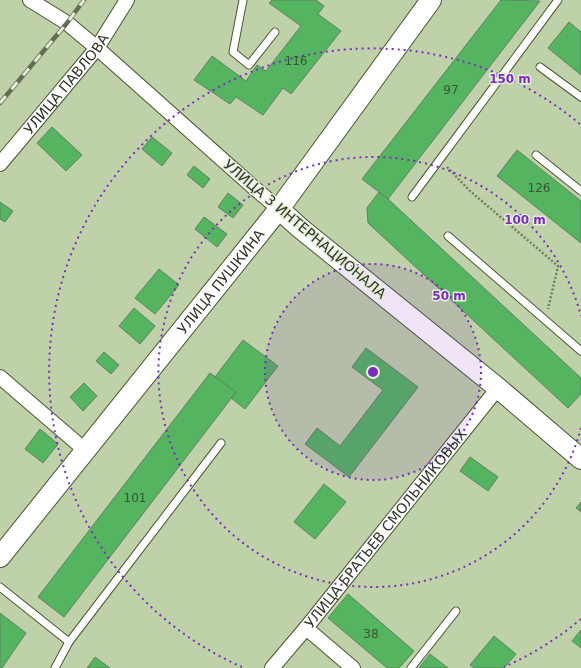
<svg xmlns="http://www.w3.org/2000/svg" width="581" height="668" viewBox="0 0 581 668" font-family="'DejaVu Sans',sans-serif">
	<rect width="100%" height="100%" fill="#bfd1a8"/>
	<g fill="#54b45f" stroke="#618163">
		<path d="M 272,0 L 316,0 L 324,6 L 318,14 L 341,31 L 291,94 L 283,88 L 263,115 L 236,97 L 230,104 L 194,80 L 212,56 L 246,81 L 257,65 L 266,71 L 301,26 L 269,3 Z"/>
		<path d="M 501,0 L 540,1 L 388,199 L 362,179 Z"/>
		<path d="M 569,22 L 581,32 L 581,75 L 548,48 Z"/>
		<path d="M 52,127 L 82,155 L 66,171 L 37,143 Z"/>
		<path d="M 152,137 L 172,153 L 162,166 L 142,149 Z"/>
		<path d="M 517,150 L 581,201 L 581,243 L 497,176 Z"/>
		<path d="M 194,166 L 210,179 L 203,188 L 187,175 Z"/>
		<path d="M 379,192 L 388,199 L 581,378 L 581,394 L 568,408 L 368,223 L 367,208 Z"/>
		<path d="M 228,193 L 243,205 L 233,218 L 218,207 Z"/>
		<path d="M 0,202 L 13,211 L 5,222 L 0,219 Z"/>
		<path d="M 204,217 L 227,234 L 217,247 L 195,229 Z"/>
		<path d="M 159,269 L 179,285 L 155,314 L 135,298 Z"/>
		<path d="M 134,308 L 155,326 L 140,344 L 119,326 Z"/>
		<path d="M 243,340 L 278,366 L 245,409 L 231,398 L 236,392 L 215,377 Z"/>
		<path d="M 366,348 L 418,387 L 349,477 L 305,444 L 317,428 L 340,446 L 383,390 L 352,367 Z"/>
		<path d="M 104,352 L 119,365 L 111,374 L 96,361 Z"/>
		<path d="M 210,373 L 236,392 L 64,617 L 38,597 Z"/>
		<path d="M 84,383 L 97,396 L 83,411 L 70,397 Z"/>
		<path d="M 40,429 L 58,444 L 43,463 L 25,449 Z"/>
		<path d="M 470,457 L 498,477 L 488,491 L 460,471 Z"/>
		<path d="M 324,484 L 346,502 L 315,539 L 294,522 Z"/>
		<path d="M 581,502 L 581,512 L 576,508 Z"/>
		<path d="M 348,594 L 414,651 L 399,668 L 387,668 L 328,618 Z"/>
		<path d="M 0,613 L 26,633 L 2,668 L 0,668 Z"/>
		<path d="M 581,630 L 581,648 L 572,641 Z"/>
		<path d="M 494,636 L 516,654 L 504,668 L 474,668 L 470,665 Z"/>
		<path d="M 430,654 L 448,668 L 419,668 Z"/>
		<path d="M 95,657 L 110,668 L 87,668 Z"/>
	</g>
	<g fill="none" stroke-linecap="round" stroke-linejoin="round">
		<g stroke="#485632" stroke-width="9">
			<g id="lane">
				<path d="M 243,0 L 233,52 L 249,65 L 275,32"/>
				<path d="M 540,67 L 581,97"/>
				<path d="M 536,155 L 581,191"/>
				<path d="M 412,197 L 558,0"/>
				<path d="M 448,236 L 581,351"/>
				<path d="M 0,587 L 69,642"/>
				<path d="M 55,668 L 69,642 L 221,443"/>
				<path d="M 411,668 L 456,611"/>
			</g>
		</g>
		<g stroke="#485632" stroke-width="16">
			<g id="street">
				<path d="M 30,0 L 67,23 L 97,48 L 252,186 L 279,209"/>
				<path id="s1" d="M 0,164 L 97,48 L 127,0"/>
				<path d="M 0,377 L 85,450"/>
				<path d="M 306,628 L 353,668"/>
				<path id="s2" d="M 272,668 L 306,628 L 498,388"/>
			</g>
		</g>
		<g stroke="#485632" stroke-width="22">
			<g id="secondary">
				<path d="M 279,209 L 300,228 L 498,388 L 581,459"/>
				<path id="s3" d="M 0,557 L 279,209 L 431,0"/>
			</g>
		</g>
		<path stroke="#707c61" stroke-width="2.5" stroke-dasharray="2 2" stroke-linecap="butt" d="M 447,167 L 470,191 L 558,266 L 548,309"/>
		<use href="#lane" stroke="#fff" stroke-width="7"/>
		<use href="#street" stroke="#fff" stroke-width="14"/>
		<use href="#secondary" stroke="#fff" stroke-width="20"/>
		<g stroke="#636e55" stroke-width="4.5">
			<path id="rail" d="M 0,103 L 67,23 L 84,0"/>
		</g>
		<use href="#rail" stroke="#e5eed9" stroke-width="3" stroke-dasharray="9" stroke-linecap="butt"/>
	</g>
	<circle cx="373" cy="372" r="108" fill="#7b2cbf" fill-opacity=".12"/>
	<g fill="none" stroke="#7b2cbf" stroke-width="2" stroke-dasharray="2 4">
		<circle cx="373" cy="372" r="108"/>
		<path d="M581 428A215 215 0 1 1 581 316"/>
		<path d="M581 619A323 323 0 0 1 504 667M242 667A323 323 0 1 1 581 125"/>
	</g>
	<g text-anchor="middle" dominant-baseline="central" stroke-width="3" stroke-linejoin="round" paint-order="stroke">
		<g font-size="12" fill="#385534">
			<text x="296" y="61">116</text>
			<text x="451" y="90">97</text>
			<text x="539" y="188">126</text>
			<text x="135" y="498">101</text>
			<text x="371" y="634">38</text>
		</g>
		<g font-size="14" fill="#2e3525" stroke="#e5eed9">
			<text stroke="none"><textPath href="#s1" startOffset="104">УЛИЦА ПАВЛОВА</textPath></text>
			<text transform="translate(305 229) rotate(40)">УЛИЦА 3 ИНТЕРНАЦИОНАЛА</text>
			<text stroke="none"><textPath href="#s3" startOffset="353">УЛИЦА ПУШКИНА</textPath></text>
			<text stroke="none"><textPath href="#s2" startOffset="180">УЛИЦА БРАТЬЕВ СМОЛЬНИКОВЫХ</textPath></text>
		</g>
	</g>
	<circle cx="373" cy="372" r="6" fill="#7b2cbf" stroke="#e5eed9" stroke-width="2"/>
	<g font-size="12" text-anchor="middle" font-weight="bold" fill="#7b2cbf" stroke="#e5eed9" stroke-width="3" stroke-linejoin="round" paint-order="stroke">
		<text x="510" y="83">150 m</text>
		<text x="525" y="224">100 m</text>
		<text x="449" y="300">50 m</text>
	</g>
</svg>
